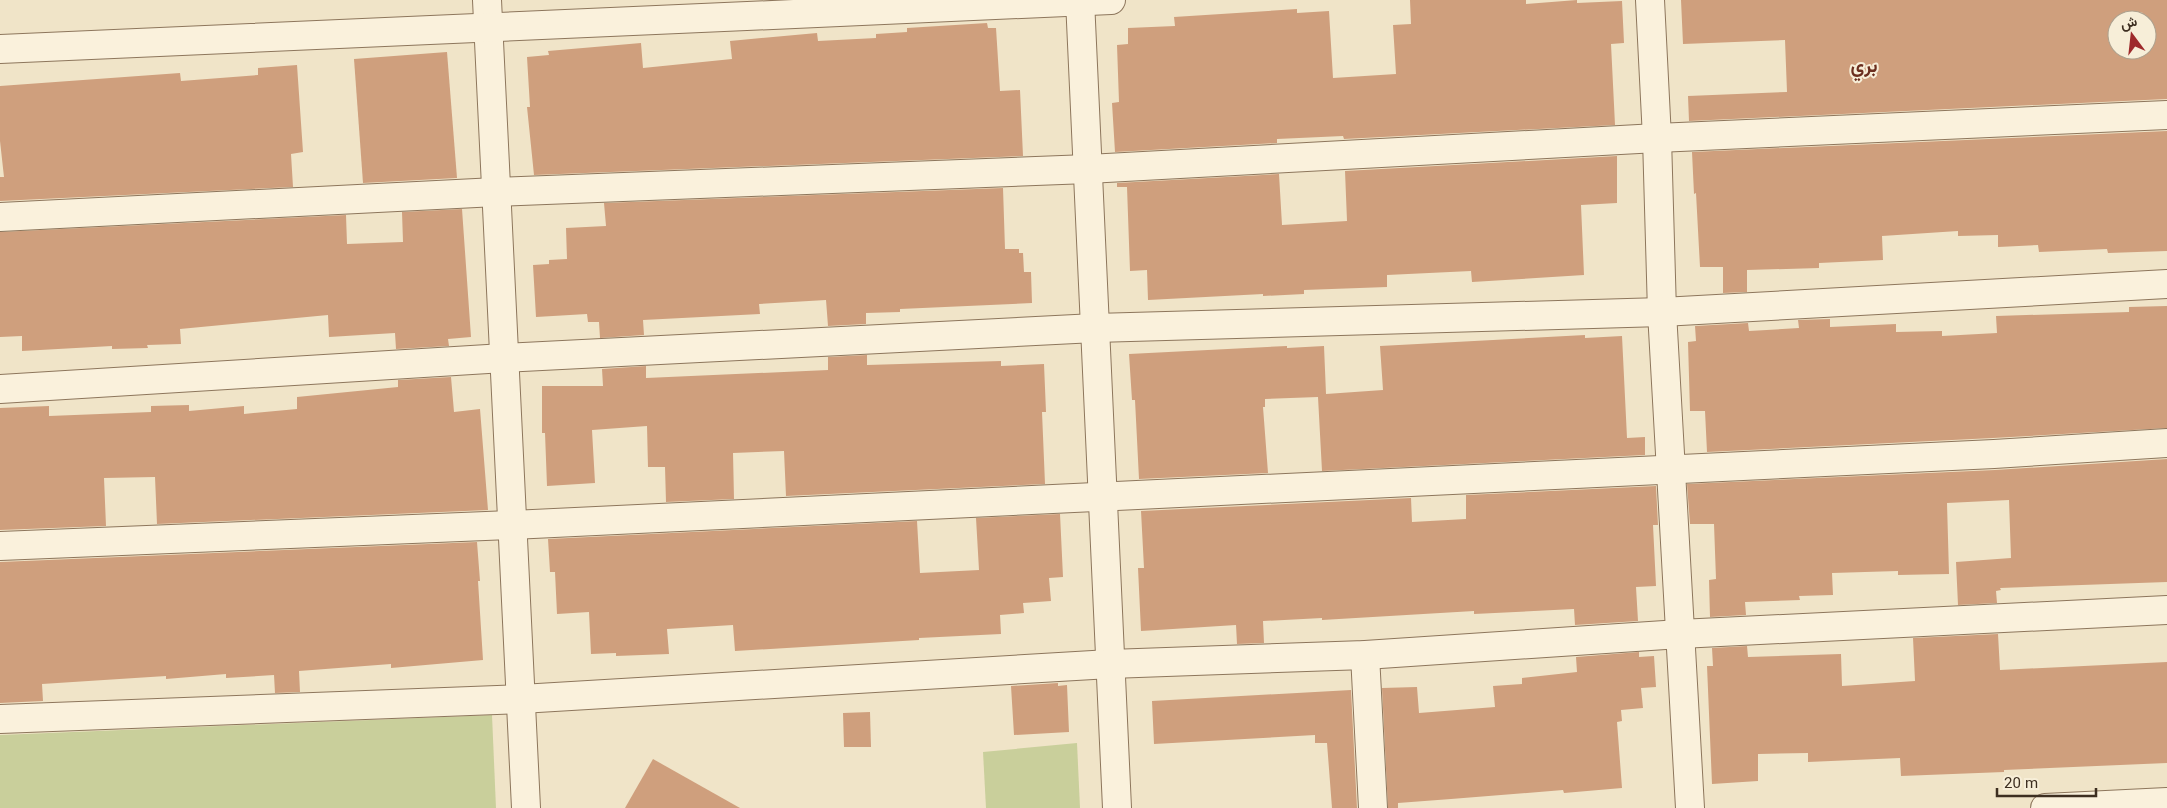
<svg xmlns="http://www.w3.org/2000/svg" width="2167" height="808" viewBox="0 0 2167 808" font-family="Georgia,Vazirmatn,serif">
	<rect width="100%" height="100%" fill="#f0e4c8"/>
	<g fill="#c9cf9b">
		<path d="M 492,715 L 496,808 L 0,808 L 0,735 Z"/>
		<path d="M 1077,743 L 1080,808 L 986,808 L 983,752 Z"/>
	</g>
	<g fill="#cf9f7d" fill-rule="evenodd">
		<path d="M 1410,0 L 1526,0 L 1526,4 L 1577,0 L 1577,3 L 1622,1 L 1624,43 L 1611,44 L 1615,125 L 1344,139 L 1343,136 L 1277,139 L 1277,143 L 1115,152 L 1112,103 L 1119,102 L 1117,45 L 1128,44 L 1128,28 L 1175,26 L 1174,17 L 1297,9 L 1297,13 L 1329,11 L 1333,78 L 1396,74 L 1393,25 L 1411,24 Z"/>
		<path d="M 1681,0 L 2167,0 L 2167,99 L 1689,121 L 1688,96 L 1787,92 L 1785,40 L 1683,44 ZM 2117,20 L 2147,20 L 2147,50 L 2117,50 Z"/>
		<path d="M 987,23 L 988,28 L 996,28 L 1000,91 L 1020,90 L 1023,156 L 534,175 L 527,107 L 530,107 L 527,57 L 549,55 L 548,51 L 641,43 L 643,68 L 732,59 L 730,41 L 817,33 L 818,41 L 876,38 L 876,34 L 907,32 L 907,28 Z"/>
		<path d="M 447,52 L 457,178 L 363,183 L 354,59 Z"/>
		<path d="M 297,65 L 303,152 L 291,154 L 293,187 L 0,201 L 0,177 L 4,177 L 0,141 L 0,86 L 180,73 L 181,81 L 258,75 L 258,68 Z"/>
		<path d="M 2167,131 L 2167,251 L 2108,253 L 2107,249 L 2039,252 L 2038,245 L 1998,247 L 1998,235 L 1958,236 L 1958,231 L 1882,236 L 1883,260 L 1819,263 L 1819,268 L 1747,270 L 1747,292 L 1723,293 L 1723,267 L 1700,267 L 1696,193 L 1694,194 L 1692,152 Z"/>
		<path d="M 1617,156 L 1617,203 L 1581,205 L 1584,275 L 1472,282 L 1471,271 L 1387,275 L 1387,287 L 1304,290 L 1304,294 L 1263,296 L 1263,294 L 1148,300 L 1147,270 L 1130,271 L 1127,187 L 1117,187 L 1117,183 L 1279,174 L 1282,225 L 1347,221 L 1345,171 Z"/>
		<path d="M 1003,188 L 1005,249 L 1019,249 L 1019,253 L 1023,253 L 1024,272 L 1031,272 L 1032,303 L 900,309 L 900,312 L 866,313 L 866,324 L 828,326 L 826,300 L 759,304 L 760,314 L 643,320 L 644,335 L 600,338 L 599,322 L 588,322 L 587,314 L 536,317 L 533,265 L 549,264 L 549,260 L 567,259 L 566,228 L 606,226 L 604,203 Z"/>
		<path d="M 462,209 L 471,337 L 448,339 L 449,346 L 396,349 L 395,333 L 329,337 L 328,315 L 180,329 L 181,344 L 147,345 L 148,348 L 112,349 L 112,346 L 22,351 L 22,336 L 0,337 L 0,232 L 346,215 L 347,244 L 403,242 L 402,212 Z"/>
		<path d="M 2167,306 L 2167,428 L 1993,438 L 1707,452 L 1705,411 L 1690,411 L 1688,342 L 1696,341 L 1695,326 L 1748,323 L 1749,331 L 1799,328 L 1798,320 L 1830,319 L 1830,327 L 1896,324 L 1896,332 L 1942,331 L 1942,336 L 1997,333 L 1996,316 L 2129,312 L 2129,307 Z"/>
		<path d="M 1585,335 L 1585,338 L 1622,336 L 1627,438 L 1645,437 L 1645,455 L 1322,471 L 1318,397 L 1265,399 L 1265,407 L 1263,407 L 1268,473 L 1139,479 L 1135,400 L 1132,400 L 1129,354 L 1287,346 L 1287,348 L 1324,346 L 1326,394 L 1383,390 L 1380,346 Z"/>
		<path d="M 867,355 L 867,365 L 1001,361 L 1001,366 L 1044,364 L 1046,412 L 1042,412 L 1045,484 L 786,496 L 784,451 L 733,453 L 734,499 L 666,502 L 665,467 L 648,467 L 647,426 L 592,430 L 595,483 L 547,486 L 545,433 L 542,433 L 542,386 L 603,386 L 602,369 L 646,366 L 646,378 L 828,370 L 828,357 Z"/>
		<path d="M 451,377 L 454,412 L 480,409 L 488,510 L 157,524 L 155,477 L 104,478 L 106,526 L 0,530 L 0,408 L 49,406 L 49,416 L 151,412 L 151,406 L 189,405 L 189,411 L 244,406 L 244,414 L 297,409 L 297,397 L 398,387 L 398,380 Z"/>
		<path d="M 2167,459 L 2167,582 L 2000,588 L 2001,590 L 1996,591 L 1997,603 L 1958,605 L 1956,562 L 2011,558 L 2009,500 L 1947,503 L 1949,574 L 1898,575 L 1898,571 L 1832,573 L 1833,595 L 1799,596 L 1800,600 L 1745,602 L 1746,615 L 1710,617 L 1709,580 L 1716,579 L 1714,524 L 1690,524 L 1687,484 L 1995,470 Z"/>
		<path d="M 1656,486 L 1658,525 L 1653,525 L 1656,586 L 1636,587 L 1638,621 L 1575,625 L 1574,609 L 1474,614 L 1474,611 L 1322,620 L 1322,618 L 1263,621 L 1264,643 L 1237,644 L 1236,625 L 1141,631 L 1138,568 L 1144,568 L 1141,511 L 1411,498 L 1412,522 L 1466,519 L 1466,495 Z"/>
		<path d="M 1060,514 L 1063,577 L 1049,578 L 1051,601 L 1023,603 L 1024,613 L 1000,615 L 1001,634 L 919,638 L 919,640 L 735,651 L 733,625 L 667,629 L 669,654 L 616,656 L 616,653 L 591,654 L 589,612 L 557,614 L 555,572 L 550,572 L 548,539 L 917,521 L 920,573 L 979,570 L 976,518 Z"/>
		<path d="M 477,542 L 480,581 L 478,581 L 483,660 L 391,668 L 391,664 L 299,671 L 300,692 L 275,693 L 274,675 L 226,678 L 226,674 L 166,679 L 166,676 L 42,684 L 43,701 L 0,703 L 0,562 Z"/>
		<path d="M 1998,634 L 2000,670 L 2167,662 L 2167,763 L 2004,770 L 2004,772 L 1901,776 L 1900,758 L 1808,762 L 1808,753 L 1758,754 L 1758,781 L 1712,784 L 1707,666 L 1713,666 L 1712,648 L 1747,646 L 1748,657 L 1841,654 L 1842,686 L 1915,681 L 1913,638 Z"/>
		<path d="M 1639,652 L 1639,657 L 1654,656 L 1656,687 L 1641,688 L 1643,708 L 1621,710 L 1622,721 L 1617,722 L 1622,788 L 1564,793 L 1563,790 L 1451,799 L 1398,803 L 1398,808 L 1388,808 L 1382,688 L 1417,687 L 1419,713 L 1495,707 L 1493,686 L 1522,684 L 1522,678 L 1577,672 L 1576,657 Z"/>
		<path d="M 1058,683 L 1058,686 L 1067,685 L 1069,732 L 1014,735 L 1011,686 Z"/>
		<path d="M 1351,690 L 1357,808 L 1332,808 L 1327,743 L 1315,743 L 1315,735 L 1154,744 L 1152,701 Z"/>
		<path d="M 870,712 L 871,747 L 844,747 L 843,713 Z"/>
		<path d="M 653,759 L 740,808 L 625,808 Z"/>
	</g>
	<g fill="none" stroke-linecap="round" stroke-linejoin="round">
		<g stroke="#8d765c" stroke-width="30">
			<g id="street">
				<path d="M 487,0 L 526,808"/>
				<path d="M 1080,0 L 1117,808"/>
				<path d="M 1650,0 L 1657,138 L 1662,312 L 1690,808"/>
				<path d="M 0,49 L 1111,0"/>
				<path d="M 0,217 L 496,192 L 1088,169 L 1657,138 L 2167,115"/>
				<path d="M 0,389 L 504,358 L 1095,328 L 1662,312 L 2167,284"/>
				<path d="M 0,546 L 512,525 L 1994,454 L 2167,443"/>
				<path d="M 1365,655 L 1373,808"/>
				<path d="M 0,719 L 521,699 L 1110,664 L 1365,655 L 1680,634 L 2167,610"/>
				<path d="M 2045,808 L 2167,802"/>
			</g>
		</g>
		<use href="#street" stroke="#faf1dc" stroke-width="28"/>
	</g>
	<g text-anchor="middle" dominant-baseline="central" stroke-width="4" stroke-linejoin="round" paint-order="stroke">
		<g font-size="19" font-weight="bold" fill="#6b2e1e" stroke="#f7eed8">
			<text x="1864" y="67">بري</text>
		</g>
	</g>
	<g transform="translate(2132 35) rotate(345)"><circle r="24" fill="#f7eed8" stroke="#ada18e"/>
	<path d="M0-4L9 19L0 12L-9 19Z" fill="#9e2a2b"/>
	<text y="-8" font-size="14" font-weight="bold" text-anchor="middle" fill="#3d2e20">ش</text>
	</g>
	<path d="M1997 788v8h99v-8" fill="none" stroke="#3d2e20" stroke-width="2.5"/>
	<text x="2004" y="788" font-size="15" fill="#3d2e20" stroke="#f7eed8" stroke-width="4" paint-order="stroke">20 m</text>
</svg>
